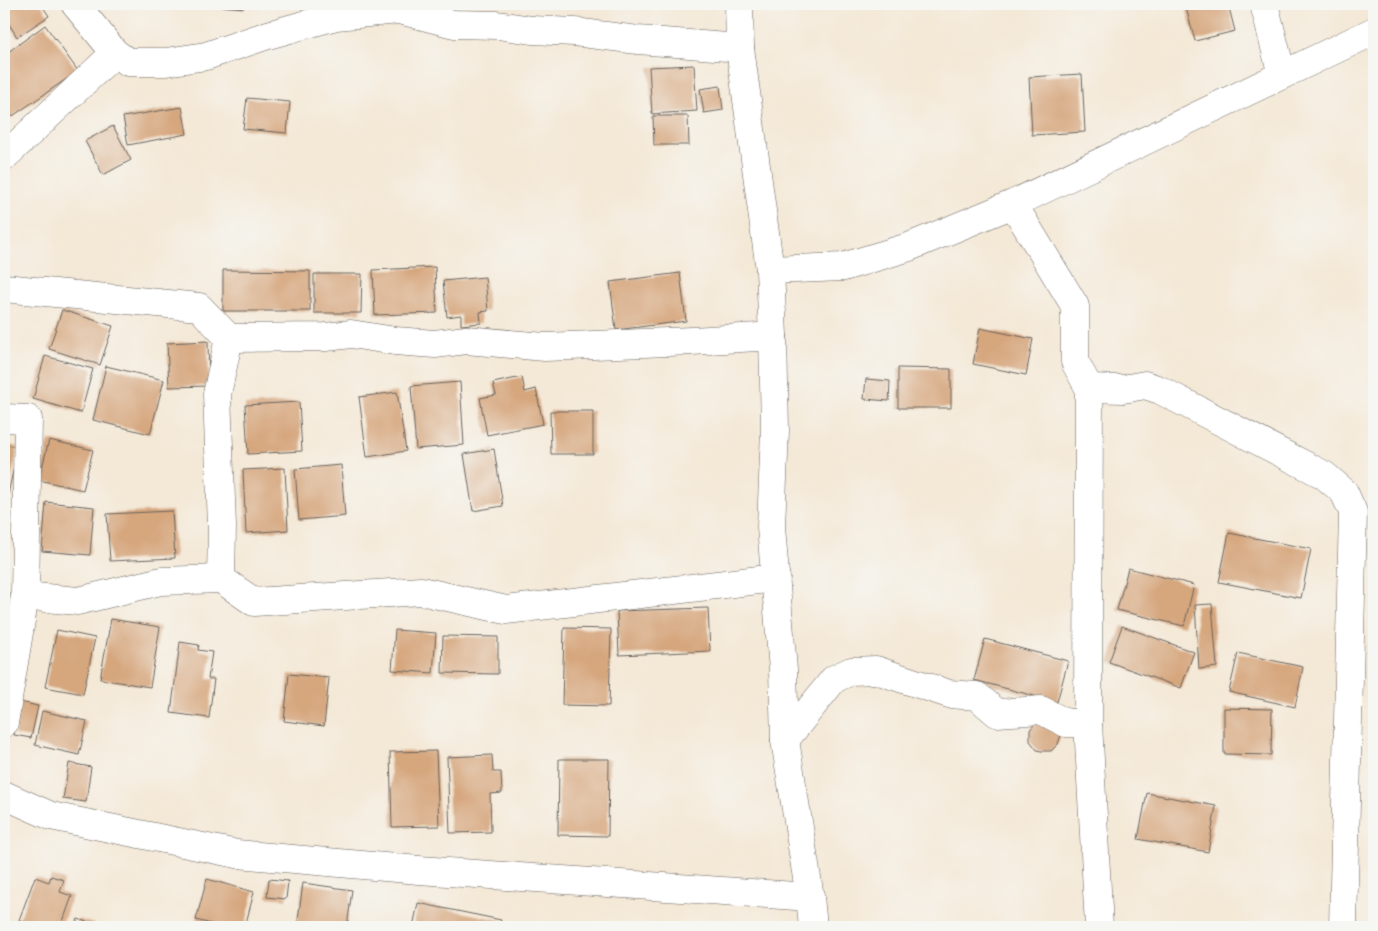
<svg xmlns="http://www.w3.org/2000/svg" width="1378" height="931" viewBox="0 0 1378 931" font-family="'Gochi Hand',sans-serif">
	<rect width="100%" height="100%" fill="#f6f6f2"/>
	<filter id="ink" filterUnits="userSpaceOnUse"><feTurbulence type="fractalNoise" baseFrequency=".02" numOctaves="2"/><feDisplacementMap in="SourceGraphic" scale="10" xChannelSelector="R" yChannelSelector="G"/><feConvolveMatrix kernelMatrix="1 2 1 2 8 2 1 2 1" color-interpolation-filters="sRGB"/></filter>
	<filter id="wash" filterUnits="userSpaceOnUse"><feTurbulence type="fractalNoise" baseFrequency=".0096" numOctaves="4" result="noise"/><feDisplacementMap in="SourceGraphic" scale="20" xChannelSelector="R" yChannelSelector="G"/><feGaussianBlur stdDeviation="1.12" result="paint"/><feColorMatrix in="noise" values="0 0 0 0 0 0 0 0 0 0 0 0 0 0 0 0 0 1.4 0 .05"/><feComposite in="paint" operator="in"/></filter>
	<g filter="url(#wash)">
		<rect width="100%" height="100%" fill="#f4e8d6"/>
		<g id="blocks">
			<g fill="#d6a67d">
				<path d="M 4,4 L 41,4 L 49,16 L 17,37 L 4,16 Z"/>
				<path d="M 205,4 L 244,4 L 244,8 L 205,5 Z"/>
				<path d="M 1185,4 L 1228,4 L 1235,31 L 1195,41 Z"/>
				<path d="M 45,25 L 78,71 L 4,122 L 4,55 Z"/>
				<path d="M 694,65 L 697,111 L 652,114 L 649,67 Z"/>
				<path d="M 1082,74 L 1085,132 L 1032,135 L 1029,77 Z"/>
				<path d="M 720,86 L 723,110 L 704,113 L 700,89 Z"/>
				<path d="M 247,98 L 290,102 L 287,133 L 243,129 Z"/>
				<path d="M 182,107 L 187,134 L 128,145 L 123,117 Z"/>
				<path d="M 653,116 L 688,116 L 689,145 L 654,145 Z"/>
				<path d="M 113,126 L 131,160 L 103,175 L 85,141 Z"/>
				<path d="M 435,267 L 437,313 L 375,315 L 373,270 Z"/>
				<path d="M 223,270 L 310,271 L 310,311 L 223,311 Z"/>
				<path d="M 680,273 L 686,321 L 616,330 L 610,282 Z"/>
				<path d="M 314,274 L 362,274 L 361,313 L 314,313 Z"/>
				<path d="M 485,277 L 488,311 L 480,312 L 481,323 L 461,325 L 461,315 L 447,317 L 443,281 Z"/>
				<path d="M 62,310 L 113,326 L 100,365 L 49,349 Z"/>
				<path d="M 980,328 L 1033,339 L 1026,375 L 973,364 Z"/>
				<path d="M 208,341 L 209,386 L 169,387 L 167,343 Z"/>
				<path d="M 45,356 L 93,369 L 81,413 L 33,399 Z"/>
				<path d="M 106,366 L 164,380 L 150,434 L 93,420 Z"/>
				<path d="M 898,368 L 951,369 L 951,408 L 898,408 Z"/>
				<path d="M 522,377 L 525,392 L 536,389 L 543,424 L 487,435 L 480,398 L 496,395 L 493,383 Z"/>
				<path d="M 866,379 L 890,381 L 889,401 L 864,399 Z"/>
				<path d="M 460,382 L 464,445 L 416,449 L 411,386 Z"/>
				<path d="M 397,392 L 406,451 L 367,457 L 359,397 Z"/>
				<path d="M 299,402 L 302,451 L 248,454 L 245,405 Z"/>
				<path d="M 550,411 L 593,411 L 593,454 L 551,454 Z"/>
				<path d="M 49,440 L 93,450 L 83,490 L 39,480 Z"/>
				<path d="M 4,444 L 18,447 L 6,504 L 4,503 Z"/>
				<path d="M 494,449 L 503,506 L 473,511 L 464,454 Z"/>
				<path d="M 341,465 L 345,516 L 299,520 L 295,469 Z"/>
				<path d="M 285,468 L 288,530 L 246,533 L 243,470 Z"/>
				<path d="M 46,502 L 94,507 L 90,555 L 42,551 Z"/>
				<path d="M 172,511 L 175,558 L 110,561 L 107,514 Z"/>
				<path d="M 1229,533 L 1311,549 L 1301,598 L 1219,582 Z"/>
				<path d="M 1128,568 L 1194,585 L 1184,626 L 1117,610 Z"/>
				<path d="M 1212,604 L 1217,667 L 1199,669 L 1195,605 Z"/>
				<path d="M 708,608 L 710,651 L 619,655 L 617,611 Z"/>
				<path d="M 111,619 L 160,627 L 150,687 L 100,679 Z"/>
				<path d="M 1122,626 L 1194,652 L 1181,688 L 1109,662 Z"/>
				<path d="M 564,628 L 611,629 L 609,706 L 562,705 Z"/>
				<path d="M 57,630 L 95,638 L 83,694 L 45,687 Z"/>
				<path d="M 395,630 L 436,633 L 433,673 L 392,670 Z"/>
				<path d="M 443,636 L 498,637 L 498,674 L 442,673 Z"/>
				<path d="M 985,639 L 1068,661 L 1057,702 L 974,680 Z"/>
				<path d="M 180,642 L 199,645 L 198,650 L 212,652 L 208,679 L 214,679 L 209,718 L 171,713 Z"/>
				<path d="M 1238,653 L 1303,667 L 1295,707 L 1229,692 Z"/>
				<path d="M 289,674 L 329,678 L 324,726 L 284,721 Z"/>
				<path d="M 20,702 L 38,706 L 31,738 L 14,735 Z"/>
				<path d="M 1224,708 L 1272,709 L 1271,755 L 1224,754 Z"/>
				<path d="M 42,711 L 87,721 L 79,755 L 35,745 Z"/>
				<path d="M 1036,722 L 1061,735 L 1058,744 L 1051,751 L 1041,751 L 1037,750 L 1030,741 L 1030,730 Z"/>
				<path d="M 436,751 L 439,826 L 392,827 L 390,752 Z"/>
				<path d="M 492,755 L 493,772 L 501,772 L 502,793 L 490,794 L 491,832 L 450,833 L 447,757 Z"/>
				<path d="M 559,759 L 609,759 L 608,836 L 558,835 Z"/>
				<path d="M 69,763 L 91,767 L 86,802 L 63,799 Z"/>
				<path d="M 1147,793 L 1216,806 L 1208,852 L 1138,839 Z"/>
				<path d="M 51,876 L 64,880 L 60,892 L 72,896 L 61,927 L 38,927 L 19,920 L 35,877 L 49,882 Z"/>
				<path d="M 207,879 L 254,892 L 245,927 L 223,927 L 196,920 Z"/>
				<path d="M 269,879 L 288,881 L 286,899 L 267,897 Z"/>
				<path d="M 303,883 L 352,890 L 347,927 L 297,927 Z"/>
				<path d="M 418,903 L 501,920 L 499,927 L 413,927 Z"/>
				<path d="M 78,919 L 103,927 L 75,927 Z"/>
			</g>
		</g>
	</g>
	<g filter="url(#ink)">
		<use href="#blocks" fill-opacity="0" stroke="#68635d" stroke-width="1"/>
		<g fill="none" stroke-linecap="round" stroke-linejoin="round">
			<g stroke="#68635d" stroke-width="29">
				<g id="minor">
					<path d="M 75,4 L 115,53 L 128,62 L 166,62 L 206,56 L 268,35 L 336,16 L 399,10 L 454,24 L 497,25 L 532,30 L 574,32 L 638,40 L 740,48"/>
					<path d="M 739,4 L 740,48 L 770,270 L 773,336 L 775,430 L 771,527 L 783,670 L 785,740 L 810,897 L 813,927"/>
					<path d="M 1264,4 L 1282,75"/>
					<path d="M 4,157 L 115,53"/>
					<path d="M 770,270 L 843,267 L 909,247 L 1013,204 L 1374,31"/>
					<path d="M 4,288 L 199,307 L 229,338 L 326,337 L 351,334 L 395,341 L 435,344 L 466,340 L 545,347 L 692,341 L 773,336"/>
					<path d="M 1089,388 L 1123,389 L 1145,385 L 1160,390 L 1324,475 L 1344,492 L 1353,512 L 1343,927"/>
					<path d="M 4,418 L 28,419 L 25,596 L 4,723"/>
					<path d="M 221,579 L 222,526 L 217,394 L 229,338"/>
					<path d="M 25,596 L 78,601 L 161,581 L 221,579 L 254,602 L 421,591 L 506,610 L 776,578"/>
					<path d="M 1088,723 L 1099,927"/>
					<path d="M 785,740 L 834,679 L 851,671 L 876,670 L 949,694 L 977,696 L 997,713 L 1041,710 L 1066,723 L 1088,723 L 1089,388 L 1075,362 L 1075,306 L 1013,204"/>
					<path d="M 4,795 L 51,816 L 237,854 L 419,870 L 810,897"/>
				</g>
			</g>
			<use href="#minor" stroke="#fff" stroke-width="28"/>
		</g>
	</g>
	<rect width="1378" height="931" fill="none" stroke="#f6f6f2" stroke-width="20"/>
</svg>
